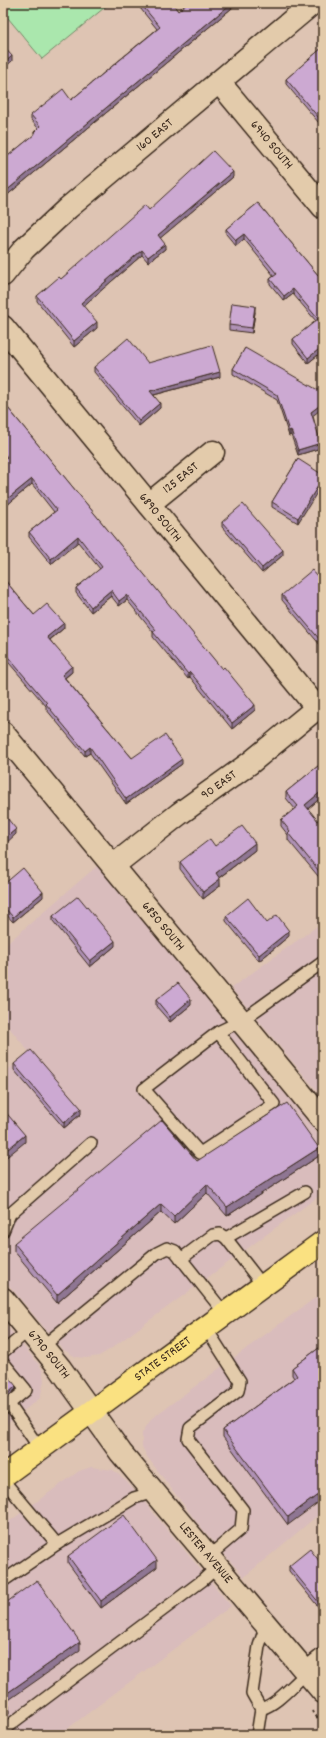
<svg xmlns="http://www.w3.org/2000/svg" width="326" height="1738" viewBox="0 0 326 1738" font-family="Dekko,sans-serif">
	<rect width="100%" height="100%" fill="#dec4b3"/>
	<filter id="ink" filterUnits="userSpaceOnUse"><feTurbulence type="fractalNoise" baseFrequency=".025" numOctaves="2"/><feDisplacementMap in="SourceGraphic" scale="8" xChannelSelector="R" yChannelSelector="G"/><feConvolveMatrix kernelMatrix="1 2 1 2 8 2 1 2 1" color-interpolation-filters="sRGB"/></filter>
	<g filter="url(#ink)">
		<g fill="#d9bcbc">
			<path d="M 97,866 L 323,1140 L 323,1193 L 109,1350 L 99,1356 L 86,1358 L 76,1357 L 62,1349 L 3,1278 L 3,1074 L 29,1052 L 3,1020 L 3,947 Z"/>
			<path d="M 323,922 L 323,1098 L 231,988 Z"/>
			<path d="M 323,1292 L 323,1511 L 244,1577 L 199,1525 L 148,1458 L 142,1447 L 142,1433 L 152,1418 Z"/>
			<path d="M 3,1322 L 40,1366 L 43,1372 L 44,1381 L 40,1398 L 3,1427 Z"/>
			<path d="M 91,1467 L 113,1470 L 126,1480 L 231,1606 L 59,1735 L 3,1735 L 3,1526 L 79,1471 Z"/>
		</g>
		<path fill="#aae7ad" stroke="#728866" d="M 3,3 L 110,3 L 42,59 L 3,12 Z"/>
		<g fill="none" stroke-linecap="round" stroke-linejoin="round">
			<g stroke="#3b2a1e" stroke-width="14">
				<g id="lane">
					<path d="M 218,1032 L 274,1104 L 200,1153 L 144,1089 L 218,1032 L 241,1021 L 323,962"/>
					<path d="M 3,1231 L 10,1214 L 91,1143"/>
					<path d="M 226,1238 L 305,1192"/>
					<path d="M 181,1259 L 213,1235 L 220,1234 L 226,1238 L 264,1287"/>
					<path d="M 206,1328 L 240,1381 L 238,1391 L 190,1428 L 188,1439 L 243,1510 L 241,1529 L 208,1557"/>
					<path d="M 42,1347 L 157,1253 L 167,1248 L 175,1251 L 226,1315"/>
					<path d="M 3,1352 L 29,1330"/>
					<path d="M 3,1362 L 26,1390 L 9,1404"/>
					<path d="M 3,1409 L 9,1404 L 40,1449"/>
					<path d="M 3,1480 L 57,1544"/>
					<path d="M 3,1581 L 57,1544 L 134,1498 L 154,1492"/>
					<path d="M 261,1709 C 279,1703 292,1685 307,1673"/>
					<path d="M 3,1730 L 203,1580 L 217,1567"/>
					<path d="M 257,1735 L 261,1709 L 252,1693 L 259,1646 L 266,1625"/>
				</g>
			</g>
			<g stroke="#3b2a1e" stroke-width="25">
				<g id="street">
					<path id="s1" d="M 219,82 L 323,207"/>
					<path id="s2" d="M 3,275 L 24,249 L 68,208 L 313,3"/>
					<path id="s3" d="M 3,327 L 317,708"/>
					<path id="s4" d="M 149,504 L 213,452"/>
					<path id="s5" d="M 3,733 L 323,1120"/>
					<path id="s6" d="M 114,865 L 179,814 L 250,763 L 323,703"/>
					<path id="s7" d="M 3,1299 L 60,1368 L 121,1453 L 323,1692"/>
					<path d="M 307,1673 L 323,1660"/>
				</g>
			</g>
			<g stroke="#3b2a1e" stroke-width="25">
				<g id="primary">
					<path id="s8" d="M 3,1476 L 323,1242"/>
				</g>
			</g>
			<path stroke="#3b2a1e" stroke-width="2.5" stroke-dasharray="3 3" stroke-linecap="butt" d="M 312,1711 L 323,1724"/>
			<use href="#lane" stroke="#e3cbab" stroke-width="11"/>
			<use href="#street" stroke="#e3cbab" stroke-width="22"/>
			<use href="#primary" stroke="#fae181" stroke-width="22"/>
		</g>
		<g fill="#af91b5" stroke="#3b2a1e">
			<path d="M 136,3 L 172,3 L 178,11 L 188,3 L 238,3 L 5,197 L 3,195 L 3,160 L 34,135 L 34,132 L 38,128 L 31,120 L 31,115 L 71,100 L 157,29 Z"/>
			<path d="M 323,47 L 323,125 L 320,121 L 319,123 L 286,84 L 286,79 Z"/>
			<path d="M 233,177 L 160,238 L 165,249 L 148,262 L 142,255 L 83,306 L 97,328 L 74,347 L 37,301 L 37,296 L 61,279 L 149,210 Z"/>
			<path d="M 258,203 L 323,281 L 323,351 L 308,363 L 293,344 L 293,339 L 316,321 L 293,294 L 284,301 L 270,284 L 270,279 L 274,276 L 244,239 L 236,246 L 226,234 L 226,229 Z"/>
			<path d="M 255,312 L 252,333 L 229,330 L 229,325 Z"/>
			<path d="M 245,348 L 313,416 L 321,448 L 298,455 L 291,435 L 289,436 L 277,400 L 233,374 L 233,369 Z"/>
			<path d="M 148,363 L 220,377 L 154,395 L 160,408 L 139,426 L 94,372 L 94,367 Z"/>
			<path d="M 3,402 L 255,710 L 232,729 L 190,677 L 188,679 L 153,637 L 153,632 L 127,600 L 119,606 L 111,596 L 91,612 L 76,593 L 76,588 L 100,569 L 78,542 L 51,564 L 29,537 L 29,532 L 54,512 L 32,484 L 6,506 L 3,503 L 3,461 L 5,459 L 3,457 Z"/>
			<path d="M 298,459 L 298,523 L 272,507 L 272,502 Z"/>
			<path d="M 222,522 L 283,555 L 262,573 L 222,527 Z"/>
			<path d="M 3,578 L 34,615 L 64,628 L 50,640 L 72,672 L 65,678 L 132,758 L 182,764 L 126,804 L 90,753 L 85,756 L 46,709 L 46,706 L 3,656 Z"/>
			<path d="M 323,583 L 323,645 L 321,646 L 282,600 L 282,595 Z"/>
			<path d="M 323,762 L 323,796 L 308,809 L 323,827 L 323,882 L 288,840 L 288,835 L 281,826 L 281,820 L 295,809 L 286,798 L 286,792 Z"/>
			<path d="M 215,846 L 255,850 L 219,878 L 220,886 L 203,899 L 180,869 L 180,862 Z"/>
			<path d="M 3,885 L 43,897 L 13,922 L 3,911 Z"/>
			<path d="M 53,916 L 115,946 L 90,967 L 53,921 Z"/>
			<path d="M 226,916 L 289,936 L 259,961 L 226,921 Z"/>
			<path d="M 156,1000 L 191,1005 L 170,1022 L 156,1006 Z"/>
			<path d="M 14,1064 L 81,1114 L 64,1128 L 14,1070 Z"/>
			<path d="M 319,1156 L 227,1216 L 207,1193 L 174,1224 L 161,1212 L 57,1303 L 14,1251 L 14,1243 L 197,1161 Z"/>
			<path d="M 323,1345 L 323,1448 L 288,1525 L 223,1437 L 223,1430 L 294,1378 L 292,1375 L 292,1368 Z"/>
			<path d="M 68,1556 L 157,1567 L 101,1608 L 68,1563 Z"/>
			<path d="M 289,1566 L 323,1566 L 323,1607 L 320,1609 L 289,1571 Z"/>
		</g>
		<g fill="#8f7693" stroke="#3b2a1e">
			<path d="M 232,3 L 238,3 L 5,197 L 5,192 Z"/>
			<path d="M 12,56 L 12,61 L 3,69 L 3,64 Z"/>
			<path d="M 320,116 L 320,121 L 319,123 L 319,118 Z"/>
			<path d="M 233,172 L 233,177 L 158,240 L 158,235 Z"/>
			<path d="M 244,234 L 244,239 L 236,246 L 236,240 Z"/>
			<path d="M 165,244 L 165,249 L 148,262 L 148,257 Z"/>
			<path d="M 142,250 L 142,255 L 81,308 L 81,303 Z"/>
			<path d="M 293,289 L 293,294 L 284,301 L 284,296 Z"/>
			<path d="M 255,306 L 255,312 L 252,333 L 252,328 Z"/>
			<path d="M 97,322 L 97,328 L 74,347 L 74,341 Z"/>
			<path d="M 323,346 L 323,351 L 308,363 L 308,358 Z"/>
			<path d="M 220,372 L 220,377 L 150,396 L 150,391 Z"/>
			<path d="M 160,403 L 160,408 L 139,426 L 139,421 Z"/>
			<path d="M 323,403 L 323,408 L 311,417 L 311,412 Z"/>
			<path d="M 291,430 L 291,435 L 289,436 L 289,431 Z"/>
			<path d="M 321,443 L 321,448 L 298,455 L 298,450 Z"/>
			<path d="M 323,478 L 323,483 L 298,523 L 298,518 Z"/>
			<path d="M 32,479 L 32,484 L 6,506 L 6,500 Z"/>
			<path d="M 78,536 L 78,542 L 51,564 L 51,559 Z"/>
			<path d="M 283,550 L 283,555 L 262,573 L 262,568 Z"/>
			<path d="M 111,590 L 111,596 L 91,612 L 91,607 Z"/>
			<path d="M 127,595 L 127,600 L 119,606 L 119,601 Z"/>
			<path d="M 64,623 L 64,628 L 47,642 L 47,637 Z"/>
			<path d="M 323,639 L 323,645 L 321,646 L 321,641 Z"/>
			<path d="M 72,666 L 72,672 L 62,680 L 62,675 Z"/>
			<path d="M 190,672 L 190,677 L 188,679 L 188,674 Z"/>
			<path d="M 255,705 L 255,710 L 232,729 L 232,723 Z"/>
			<path d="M 90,747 L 90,753 L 85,756 L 85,751 Z"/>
			<path d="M 182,759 L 182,764 L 126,804 L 126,799 Z"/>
			<path d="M 323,790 L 323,796 L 305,811 L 305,805 Z"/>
			<path d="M 16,829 L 16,834 L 3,846 L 3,840 Z"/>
			<path d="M 255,843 L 255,850 L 216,880 L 216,873 Z"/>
			<path d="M 220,879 L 220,886 L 203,899 L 203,892 Z"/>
			<path d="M 43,892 L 43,897 L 13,922 L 13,917 Z"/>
			<path d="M 289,931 L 289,936 L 259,961 L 259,955 Z"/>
			<path d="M 115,941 L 115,946 L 90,967 L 90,961 Z"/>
			<path d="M 191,999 L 191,1005 L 170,1022 L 170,1017 Z"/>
			<path d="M 81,1108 L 81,1114 L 64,1128 L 64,1123 Z"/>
			<path d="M 25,1135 L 25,1142 L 3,1160 L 3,1153 Z"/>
			<path d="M 319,1148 L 319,1156 L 227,1216 L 227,1207 Z"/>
			<path d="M 207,1184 L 207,1193 L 174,1224 L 174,1216 Z"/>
			<path d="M 161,1204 L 161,1212 L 57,1303 L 57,1295 Z"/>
			<path d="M 16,1386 L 16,1389 L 3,1401 L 3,1398 Z"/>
			<path d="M 323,1440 L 323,1448 L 319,1451 L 319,1443 Z"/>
			<path d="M 323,1491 L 323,1499 L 288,1525 L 288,1517 Z"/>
			<path d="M 157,1560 L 157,1567 L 101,1608 L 101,1601 Z"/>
			<path d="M 323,1601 L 323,1607 L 320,1609 L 320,1604 Z"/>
			<path d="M 80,1642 L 80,1650 L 3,1704 L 3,1696 Z"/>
			<path d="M 9,1706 L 9,1714 L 3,1718 L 3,1710 Z"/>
		</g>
		<g fill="#cca9d2" stroke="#3b2a1e">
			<path d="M 140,3 L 172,3 L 178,11 L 188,3 L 232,3 L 5,192 L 3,190 L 3,160 L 35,134 L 34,132 L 40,126 L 31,115 L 63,89 L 71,100 L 160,27 Z"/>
			<path d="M 3,46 L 12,56 L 3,64 Z"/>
			<path d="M 323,47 L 323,89 L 321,90 L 323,92 L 323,120 L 320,116 L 319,118 L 286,79 Z"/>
			<path d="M 213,151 L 233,172 L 158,235 L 165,244 L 148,257 L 142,250 L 81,303 L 97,322 L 74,341 L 37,296 L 59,277 L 61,279 L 145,205 L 149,210 Z"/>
			<path d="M 258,203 L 323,281 L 323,346 L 308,358 L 293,339 L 318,319 L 293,289 L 284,296 L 270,279 L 277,274 L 244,234 L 236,240 L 226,229 Z"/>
			<path d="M 232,303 L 255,306 L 252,328 L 229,325 Z"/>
			<path d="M 128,338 L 148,363 L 212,345 L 220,372 L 150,391 L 160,403 L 139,421 L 94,367 Z"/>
			<path d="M 245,348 L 323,393 L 323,403 L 311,412 L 321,443 L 298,450 L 291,430 L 289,431 L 277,395 L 233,369 Z"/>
			<path d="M 3,402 L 222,669 L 224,667 L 255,705 L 232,723 L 190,672 L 188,674 L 153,632 L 156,630 L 127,595 L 119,601 L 111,590 L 91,607 L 76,588 L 102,567 L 78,536 L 51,559 L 29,532 L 57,510 L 32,479 L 6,500 L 3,497 L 3,461 L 7,457 L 3,452 Z"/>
			<path d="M 298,459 L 323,475 L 323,478 L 298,518 L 272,502 Z"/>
			<path d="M 243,504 L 283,550 L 262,568 L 222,522 Z"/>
			<path d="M 312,570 L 323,583 L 323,639 L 321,641 L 282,595 Z"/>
			<path d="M 3,578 L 34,615 L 47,604 L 64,623 L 47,637 L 72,666 L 62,675 L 132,758 L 165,735 L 182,759 L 126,799 L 90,747 L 85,751 L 46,704 L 47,703 L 3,651 L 3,649 L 4,649 L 3,647 Z"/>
			<path d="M 323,762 L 323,790 L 305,805 L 323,827 L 323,876 L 288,833 L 290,831 L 281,820 L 298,806 L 286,792 Z"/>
			<path d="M 3,813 L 16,829 L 3,840 Z"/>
			<path d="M 242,826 L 255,843 L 216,873 L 220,879 L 203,892 L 180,862 L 210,839 L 215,846 Z"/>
			<path d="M 23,868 L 43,892 L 13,917 L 3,906 L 3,885 Z"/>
			<path d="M 78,896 L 115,941 L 90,961 L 53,916 Z"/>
			<path d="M 248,898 L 267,923 L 277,915 L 289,931 L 259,955 L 226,916 Z"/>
			<path d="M 178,983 L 191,999 L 170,1017 L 156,1000 Z"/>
			<path d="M 31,1050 L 81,1108 L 64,1123 L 14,1064 Z"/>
			<path d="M 287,1103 L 319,1148 L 227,1207 L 207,1184 L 174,1216 L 161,1204 L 57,1295 L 14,1243 L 162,1120 L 197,1161 Z"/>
			<path d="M 3,1109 L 25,1135 L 3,1153 Z"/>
			<path d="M 323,1345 L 323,1440 L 319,1443 L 323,1449 L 323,1491 L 288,1517 L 223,1430 L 297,1376 L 292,1368 Z"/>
			<path d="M 3,1371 L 4,1371 L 16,1386 L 3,1398 Z"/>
			<path d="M 124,1515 L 157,1560 L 101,1601 L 68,1556 Z"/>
			<path d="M 310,1549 L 323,1566 L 323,1601 L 320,1604 L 289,1566 Z"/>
			<path d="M 37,1580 L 80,1642 L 3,1696 L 3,1605 Z"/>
			<path d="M 3,1698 L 9,1706 L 3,1710 Z"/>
		</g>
	</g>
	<g text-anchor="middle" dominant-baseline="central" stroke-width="3" stroke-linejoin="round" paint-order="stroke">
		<g font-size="13" fill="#3b2a1e" stroke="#e3cbab">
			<text stroke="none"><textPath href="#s2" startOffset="207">160 EAST</textPath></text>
			<text stroke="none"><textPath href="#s1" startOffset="82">6940 SOUTH</textPath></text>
			<text stroke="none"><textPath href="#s4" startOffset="41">125 EAST</textPath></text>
			<text stroke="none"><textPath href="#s3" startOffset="247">6890 SOUTH</textPath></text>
			<text stroke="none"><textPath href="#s6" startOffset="132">90 EAST</textPath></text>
			<text stroke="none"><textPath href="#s5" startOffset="251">6850 SOUTH</textPath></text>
			<text stroke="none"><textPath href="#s7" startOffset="72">6790 SOUTH</textPath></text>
			<text stroke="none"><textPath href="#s8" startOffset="198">STATE STREET</textPath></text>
			<text stroke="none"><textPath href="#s7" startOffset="325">LESTER AVENUE</textPath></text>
		</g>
	</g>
	<rect width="326" height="1738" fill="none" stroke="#e3cbab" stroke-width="16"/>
	<rect x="8" y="8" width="310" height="1722" fill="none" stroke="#3b2a1e" stroke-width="1.5" filter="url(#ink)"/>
</svg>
